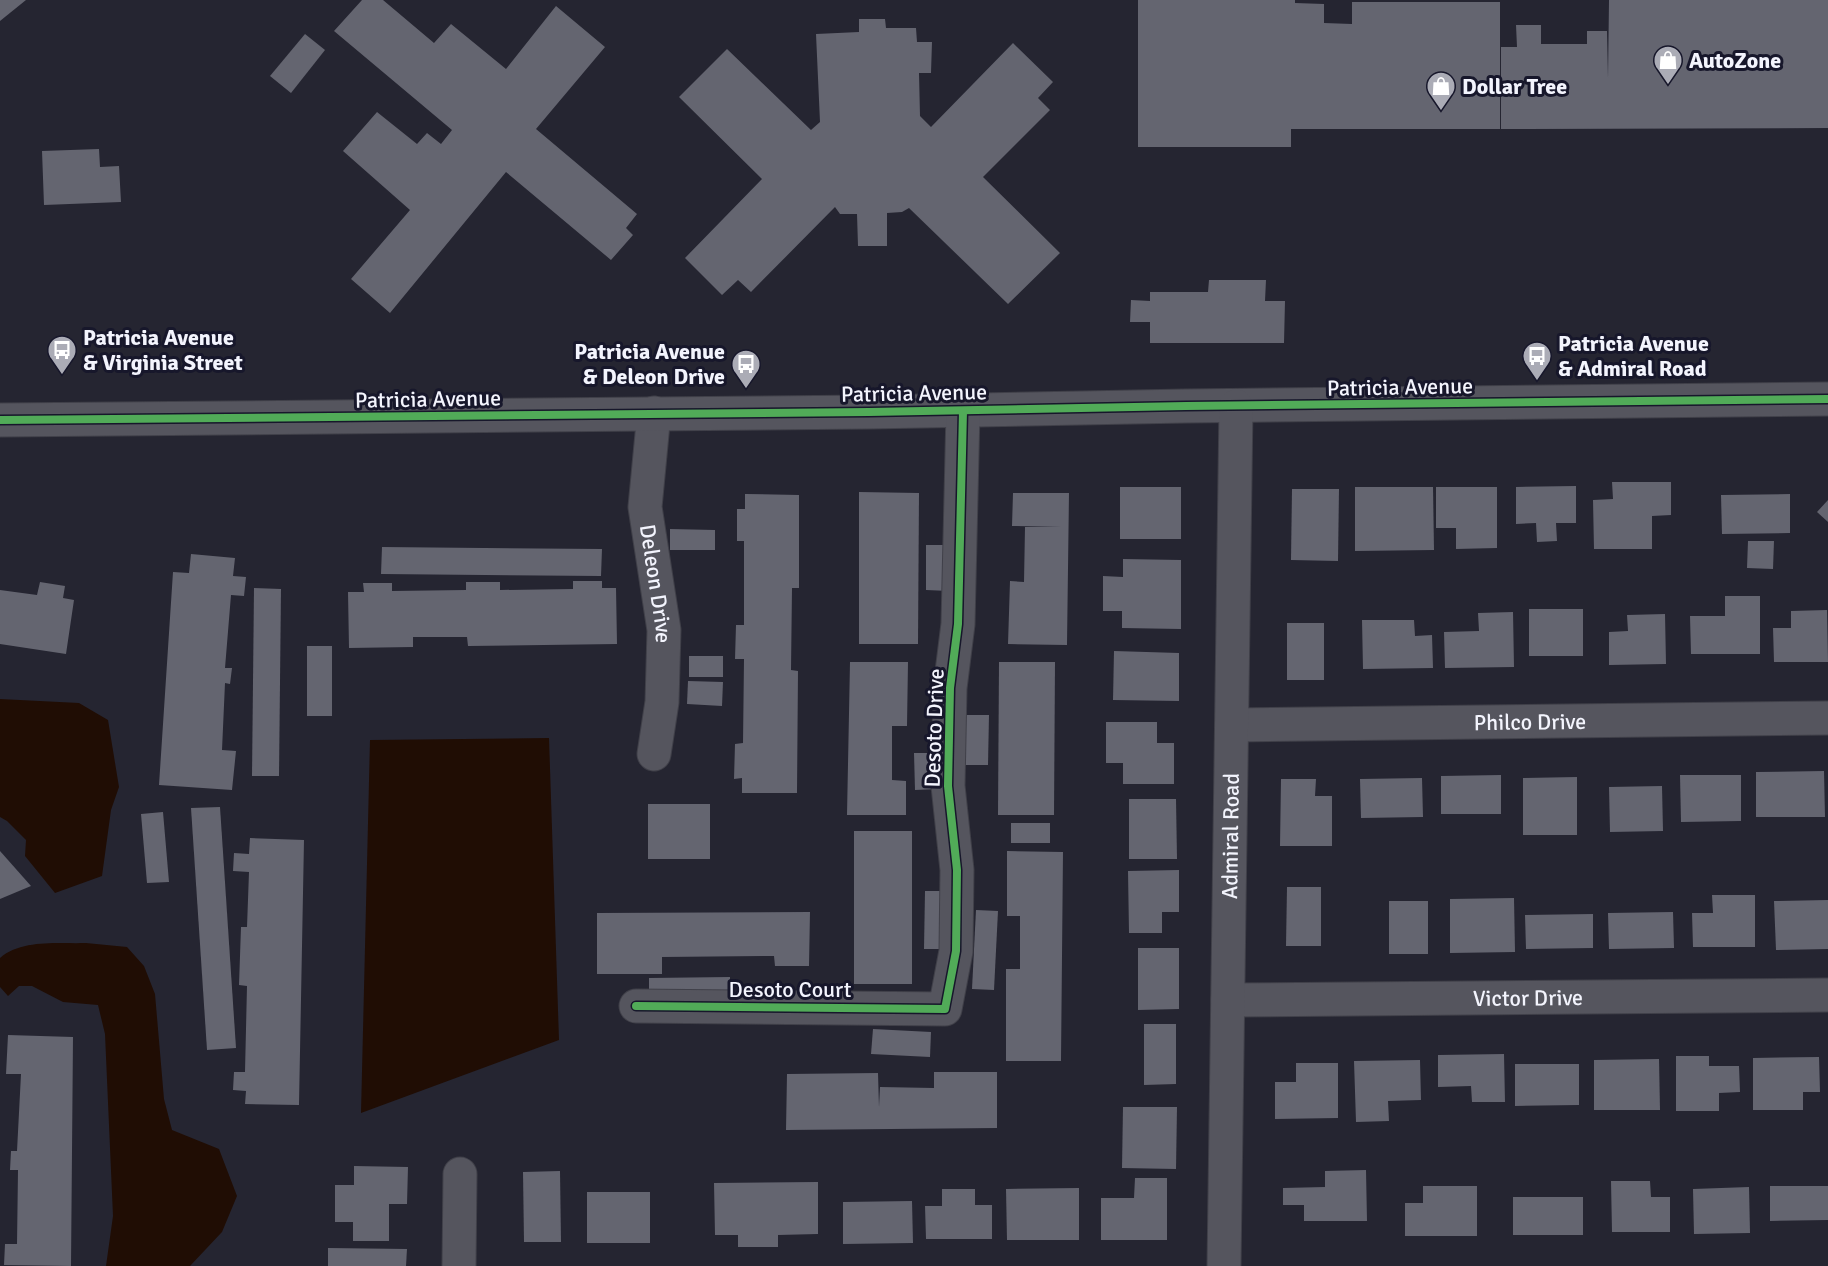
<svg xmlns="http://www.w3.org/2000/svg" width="1828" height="1266" viewBox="0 0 1828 1266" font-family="Signika,sans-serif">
	<rect width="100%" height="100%" fill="#252531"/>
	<g fill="#200d04">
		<path d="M 0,699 L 79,703 L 108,720 L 119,787 L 111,810 L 102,876 L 55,893 L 25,856 L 26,840 L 7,821 L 0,817 Z"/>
		<path d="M 549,738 L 559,1040 L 361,1113 L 370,740 Z"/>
		<path d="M 86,943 L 127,947 L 144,966 L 155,994 L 164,1099 L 172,1130 L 219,1149 L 237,1196 L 222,1232 L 190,1266 L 106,1266 L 113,1216 L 105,1034 L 98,1005 L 63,1002 L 32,986 L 19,986 L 8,996 L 0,987 L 0,958 C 22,939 59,944 86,943 Z"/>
	</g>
	<g fill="#646570">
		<path d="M 0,0 L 26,0 L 0,21 Z"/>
		<path d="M 362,0 L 383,0 L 434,43 L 451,24 L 506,69 L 556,6 L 605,47 L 536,129 L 637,214 L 626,228 L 633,235 L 611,260 L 506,172 L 390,313 L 351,279 L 410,210 L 343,151 L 377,112 L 417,144 L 427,133 L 441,144 L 452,130 L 334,31 Z"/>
		<path d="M 1138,0 L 1295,0 L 1295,3 L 1324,4 L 1324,23 L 1352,24 L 1352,2 L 1500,2 L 1500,129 L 1291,129 L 1291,147 L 1138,147 Z"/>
		<path d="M 1609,0 L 1828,0 L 1828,128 L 1501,129 L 1501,47 L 1517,47 L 1516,25 L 1541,25 L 1541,44 L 1587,44 L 1587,31 L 1607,31 L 1608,78 Z"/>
		<path d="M 859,19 L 885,19 L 886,28 L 916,28 L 917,42 L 932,42 L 931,73 L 919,73 L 920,116 L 931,127 L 1013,43 L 1053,82 L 1038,98 L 1050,110 L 983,177 L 1060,253 L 1008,304 L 909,208 L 902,212 L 887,213 L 887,246 L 858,246 L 857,214 L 840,214 L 835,207 L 751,292 L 738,280 L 722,295 L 685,258 L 762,179 L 679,97 L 727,49 L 811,130 L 820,122 L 816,34 L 859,32 Z"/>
		<path d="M 305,34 L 325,50 L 291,93 L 270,76 Z"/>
		<path d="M 99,149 L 100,167 L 119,166 L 121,202 L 44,205 L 42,151 Z"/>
		<path d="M 1209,280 L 1266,280 L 1265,301 L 1285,301 L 1284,343 L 1150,343 L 1150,322 L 1130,322 L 1131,300 L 1150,301 L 1150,292 L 1208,292 Z"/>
		<path d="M 1612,482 L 1671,482 L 1671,515 L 1652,516 L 1652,549 L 1594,549 L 1593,500 L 1613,499 Z"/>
		<path d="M 1576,486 L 1576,523 L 1556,523 L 1557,541 L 1537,542 L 1536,523 L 1516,524 L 1516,487 Z"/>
		<rect x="1120" y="487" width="61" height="52"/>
		<path d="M 1355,487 L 1433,487 L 1434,550 L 1355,551 Z"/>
		<path d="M 1436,487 L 1497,487 L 1497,548 L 1456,549 L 1456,528 L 1436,528 Z"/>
		<path d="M 1292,489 L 1339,489 L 1338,561 L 1291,560 Z"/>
		<path d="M 859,492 L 919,493 L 918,644 L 859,644 Z"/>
		<path d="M 1013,493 L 1069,493 L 1067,645 L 1008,644 L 1010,581 L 1024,582 L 1025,527 L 1061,527 L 1012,526 Z"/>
		<path d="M 745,494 L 799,495 L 799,588 L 792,588 L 791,670 L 798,671 L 797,793 L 742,793 L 742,778 L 734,779 L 735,744 L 743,743 L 744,659 L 735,659 L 736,625 L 744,625 L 744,541 L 737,541 L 737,509 L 745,509 Z"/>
		<path d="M 1790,494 L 1790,533 L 1722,534 L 1721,495 Z"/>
		<path d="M 1828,500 L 1828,522 L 1817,512 Z"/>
		<path d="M 670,529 L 715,530 L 715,550 L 670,550 Z"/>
		<path d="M 1748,541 L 1774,541 L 1773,569 L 1747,568 Z"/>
		<path d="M 926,545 L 949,545 L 949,591 L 926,590 Z"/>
		<path d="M 382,547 L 602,549 L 601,576 L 381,574 Z"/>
		<path d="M 191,554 L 235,558 L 233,576 L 246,577 L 244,596 L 231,595 L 225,668 L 232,668 L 230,684 L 225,683 L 222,750 L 236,751 L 232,790 L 159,785 L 173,572 L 189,573 Z"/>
		<path d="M 1123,559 L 1181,560 L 1181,629 L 1122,628 L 1122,611 L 1103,611 L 1103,576 L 1123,577 Z"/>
		<path d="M 573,581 L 602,581 L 602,588 L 616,588 L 617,644 L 468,646 L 467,637 L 413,637 L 413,647 L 349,648 L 348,592 L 364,592 L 363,583 L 392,583 L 392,591 L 466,590 L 466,582 L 500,582 L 500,590 L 573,589 Z"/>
		<path d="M 40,582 L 65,586 L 63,598 L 74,600 L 66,654 L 0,644 L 0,590 L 37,595 Z"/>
		<path d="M 254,588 L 281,589 L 279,776 L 252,776 Z"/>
		<path d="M 1725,596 L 1760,596 L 1760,654 L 1691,654 L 1690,616 L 1725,616 Z"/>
		<rect x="1529" y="609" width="54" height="47"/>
		<path d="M 1827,610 L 1828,662 L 1774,662 L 1773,628 L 1791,628 L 1791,611 Z"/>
		<path d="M 1513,612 L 1514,667 L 1445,668 L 1444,632 L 1479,631 L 1478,613 Z"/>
		<path d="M 1665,614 L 1666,664 L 1609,665 L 1609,632 L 1628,631 L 1627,615 Z"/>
		<path d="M 1362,620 L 1414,620 L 1415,636 L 1432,635 L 1433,668 L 1363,669 Z"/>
		<rect x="1287" y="623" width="37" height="57"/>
		<rect x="307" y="646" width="25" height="70"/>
		<path d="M 1114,651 L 1179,653 L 1179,701 L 1113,700 Z"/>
		<rect x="689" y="656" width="34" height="21"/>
		<path d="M 850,662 L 908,662 L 907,726 L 892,726 L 892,780 L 906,781 L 906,815 L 847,815 Z"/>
		<path d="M 999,662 L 1055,662 L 1054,815 L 998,815 Z"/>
		<path d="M 688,681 L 723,682 L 722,706 L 687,704 Z"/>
		<path d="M 965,715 L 989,715 L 988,765 L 965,765 Z"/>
		<path d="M 1106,722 L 1157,722 L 1157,743 L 1174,743 L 1174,784 L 1123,784 L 1123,763 L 1106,763 Z"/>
		<path d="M 914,753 L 938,753 L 939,789 L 915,790 Z"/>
		<path d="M 1824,771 L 1825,817 L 1756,817 L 1756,772 Z"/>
		<path d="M 1501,775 L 1501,814 L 1441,814 L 1441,776 Z"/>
		<path d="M 1680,775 L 1741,775 L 1741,821 L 1681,822 Z"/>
		<path d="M 1577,777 L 1577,835 L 1523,835 L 1523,778 Z"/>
		<path d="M 1422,778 L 1423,817 L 1361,818 L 1360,779 Z"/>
		<path d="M 1281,779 L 1316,779 L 1315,796 L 1332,796 L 1332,846 L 1280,846 Z"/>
		<path d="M 1662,786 L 1663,831 L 1610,832 L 1609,787 Z"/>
		<path d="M 1129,799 L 1176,799 L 1177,859 L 1129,859 Z"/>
		<rect x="648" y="804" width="62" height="55"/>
		<path d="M 220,807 L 236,1048 L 207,1050 L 191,808 Z"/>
		<path d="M 163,812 L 169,882 L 147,883 L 141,814 Z"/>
		<rect x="1011" y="823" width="39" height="20"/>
		<rect x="854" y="831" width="58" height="153"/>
		<path d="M 250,838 L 304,840 L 299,1105 L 245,1104 L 246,1091 L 233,1090 L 234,1072 L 245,1072 L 247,986 L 239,985 L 241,927 L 247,927 L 249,872 L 233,871 L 234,853 L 249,854 Z"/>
		<path d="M 0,851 L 31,886 L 0,899 Z"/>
		<path d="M 1007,851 L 1063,852 L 1061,1061 L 1006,1061 L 1006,969 L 1020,969 L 1020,916 L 1007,916 Z"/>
		<path d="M 1179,870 L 1179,912 L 1162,912 L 1162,933 L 1129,933 L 1128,871 Z"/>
		<path d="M 1287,887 L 1321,887 L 1321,946 L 1286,946 Z"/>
		<path d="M 925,891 L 948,891 L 948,949 L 924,949 Z"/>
		<path d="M 1712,895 L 1755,895 L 1755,947 L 1693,947 L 1692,913 L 1713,913 Z"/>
		<path d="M 1514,898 L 1515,952 L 1450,953 L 1450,899 Z"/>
		<path d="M 1828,900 L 1828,949 L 1776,950 L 1774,901 Z"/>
		<rect x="1389" y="901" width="39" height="53"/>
		<path d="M 976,910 L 998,911 L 994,990 L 972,989 Z"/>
		<path d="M 810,912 L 809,966 L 775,966 L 774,956 L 662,957 L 662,974 L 597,974 L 597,913 Z"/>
		<path d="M 1673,912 L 1674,948 L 1609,949 L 1608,913 Z"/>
		<path d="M 1593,914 L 1593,948 L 1526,949 L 1525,915 Z"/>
		<path d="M 1138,948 L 1179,948 L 1179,1009 L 1138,1010 Z"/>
		<path d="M 730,977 L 730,1000 L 649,1001 L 649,978 Z"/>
		<path d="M 1144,1024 L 1176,1024 L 1176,1084 L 1144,1085 Z"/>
		<path d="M 873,1029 L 931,1032 L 930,1057 L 871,1054 Z"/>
		<path d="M 8,1035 L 73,1037 L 71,1266 L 4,1265 L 5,1244 L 17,1244 L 18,1170 L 10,1170 L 11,1151 L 17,1151 L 21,1074 L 6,1074 Z"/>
		<path d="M 1504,1054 L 1505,1102 L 1472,1102 L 1471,1086 L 1438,1087 L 1438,1055 Z"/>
		<path d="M 1676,1056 L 1709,1056 L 1709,1066 L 1739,1066 L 1740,1092 L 1719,1093 L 1719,1111 L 1676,1111 Z"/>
		<path d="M 1819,1057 L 1820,1092 L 1803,1092 L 1803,1110 L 1753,1110 L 1753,1058 Z"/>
		<path d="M 1659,1059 L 1660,1110 L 1594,1110 L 1594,1060 Z"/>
		<path d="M 1420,1060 L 1421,1100 L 1388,1101 L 1389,1121 L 1356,1122 L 1354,1061 Z"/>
		<path d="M 1296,1063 L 1338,1063 L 1338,1118 L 1275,1119 L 1275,1082 L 1296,1082 Z"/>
		<path d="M 1515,1064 L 1579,1064 L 1579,1105 L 1515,1106 Z"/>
		<path d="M 934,1072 L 997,1072 L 997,1128 L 786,1130 L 787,1074 L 878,1073 L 879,1107 L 880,1087 L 934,1088 Z"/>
		<path d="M 1123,1107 L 1177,1107 L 1176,1169 L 1122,1168 Z"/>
		<path d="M 354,1166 L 408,1167 L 407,1204 L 389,1204 L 389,1241 L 353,1241 L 353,1222 L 335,1222 L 335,1185 L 354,1185 Z"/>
		<path d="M 1366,1170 L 1367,1221 L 1304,1221 L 1304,1205 L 1283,1205 L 1283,1188 L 1325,1187 L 1325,1171 Z"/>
		<path d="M 560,1171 L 561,1242 L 524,1242 L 523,1172 Z"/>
		<path d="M 1135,1178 L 1167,1178 L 1167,1240 L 1101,1240 L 1101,1198 L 1134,1198 Z"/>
		<path d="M 1611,1181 L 1650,1181 L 1651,1197 L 1670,1197 L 1670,1232 L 1612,1232 Z"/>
		<path d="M 818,1182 L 818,1234 L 778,1235 L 778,1247 L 738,1247 L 738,1235 L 715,1235 L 714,1183 Z"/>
		<path d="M 1423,1186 L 1477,1186 L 1477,1236 L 1405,1236 L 1405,1203 L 1423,1203 Z"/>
		<path d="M 1770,1186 L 1828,1186 L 1828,1220 L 1770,1221 Z"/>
		<path d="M 1749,1187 L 1750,1233 L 1694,1234 L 1693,1189 Z"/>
		<path d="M 1079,1188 L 1079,1240 L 1007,1240 L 1006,1189 Z"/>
		<path d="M 942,1189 L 975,1189 L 975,1205 L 992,1205 L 992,1239 L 926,1239 L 925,1206 L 942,1206 Z"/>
		<rect x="587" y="1192" width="63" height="51"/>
		<rect x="1513" y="1197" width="70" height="38"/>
		<path d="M 912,1201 L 913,1243 L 843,1244 L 843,1202 Z"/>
		<path d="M 328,1248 L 407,1249 L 406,1266 L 328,1266 Z"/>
	</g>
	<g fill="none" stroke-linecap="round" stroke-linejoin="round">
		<g stroke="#404049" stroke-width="35">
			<g id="minor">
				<path id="s1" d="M 654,413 L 645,507 L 664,630 L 662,702 L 654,754"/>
				<path d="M 0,420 L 869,412 L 1186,406 L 1828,399"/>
				<path id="s2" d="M 1232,725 L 1828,718"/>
				<path id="s3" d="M 1228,1000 L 1828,995"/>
				<path d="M 636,1006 L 945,1009 L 956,951 L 957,870 L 948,786 L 950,688 L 958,624 L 963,411"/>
				<path d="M 459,1266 L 460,1174"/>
				<path id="s4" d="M 1224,1266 L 1236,406"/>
			</g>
		</g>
		<use href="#minor" stroke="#55555e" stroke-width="33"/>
		<g stroke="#17172b" stroke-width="11">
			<g id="cycleway">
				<path d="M 0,420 L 869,412 L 1186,406 L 1828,399"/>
				<path d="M 636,1006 L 945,1009 L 956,951 L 957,870 L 948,786 L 950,688 L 958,624 L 963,411"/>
			</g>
		</g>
		<use href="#cycleway" stroke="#51ab58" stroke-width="8"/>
	</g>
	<defs>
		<g id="shop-pin" transform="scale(1.5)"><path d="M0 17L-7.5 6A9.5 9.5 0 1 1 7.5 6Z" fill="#abacb6" stroke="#17172b"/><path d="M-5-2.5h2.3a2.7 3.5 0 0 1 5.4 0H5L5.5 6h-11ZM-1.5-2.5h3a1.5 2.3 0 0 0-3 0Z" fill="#fff"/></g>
		<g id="bus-pin" transform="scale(1.5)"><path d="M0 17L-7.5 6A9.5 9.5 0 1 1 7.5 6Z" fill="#abacb6" stroke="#17172b"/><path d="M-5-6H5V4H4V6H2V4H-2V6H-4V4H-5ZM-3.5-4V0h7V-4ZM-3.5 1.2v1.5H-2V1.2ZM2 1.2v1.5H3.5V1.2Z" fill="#fff"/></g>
	</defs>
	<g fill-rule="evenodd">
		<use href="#shop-pin" x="1668" y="60"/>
		<use href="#shop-pin" x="1441" y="86"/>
		<use href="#bus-pin" x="62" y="350"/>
		<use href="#bus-pin" x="1537" y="356"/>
		<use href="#bus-pin" x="746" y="364"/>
	</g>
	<g text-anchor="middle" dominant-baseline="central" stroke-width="6" stroke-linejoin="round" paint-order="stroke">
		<g font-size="22" font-weight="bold" fill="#f3f4fd" stroke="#17172b" text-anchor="start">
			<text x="1689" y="60">AutoZone</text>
			<text x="1462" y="86">Dollar Tree</text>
			<text x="83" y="337">Patricia Avenue<tspan x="83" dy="25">&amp; Virginia Street</tspan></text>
			<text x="1558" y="343">Patricia Avenue<tspan x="1558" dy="25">&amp; Admiral Road</tspan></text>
			<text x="725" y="351" text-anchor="end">Patricia Avenue<tspan x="725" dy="25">&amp; Deleon Drive</tspan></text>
		</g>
		<g font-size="22" fill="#f3f4fd" stroke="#17172b">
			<text transform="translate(1400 387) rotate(-1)">Patricia Avenue</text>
			<text transform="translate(914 393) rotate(-1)">Patricia Avenue</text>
			<text transform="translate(428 399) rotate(-1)">Patricia Avenue</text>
			<text stroke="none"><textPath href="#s1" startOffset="172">Deleon Drive</textPath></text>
			<text stroke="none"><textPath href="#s2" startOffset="298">Philco Drive</textPath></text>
			<text transform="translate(934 728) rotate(-88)">Desoto Drive</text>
			<text stroke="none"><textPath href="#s4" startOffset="430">Admiral Road</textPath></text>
			<text x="790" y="989">Desoto Court</text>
			<text stroke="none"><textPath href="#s3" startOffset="300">Victor Drive</textPath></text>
		</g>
	</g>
</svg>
